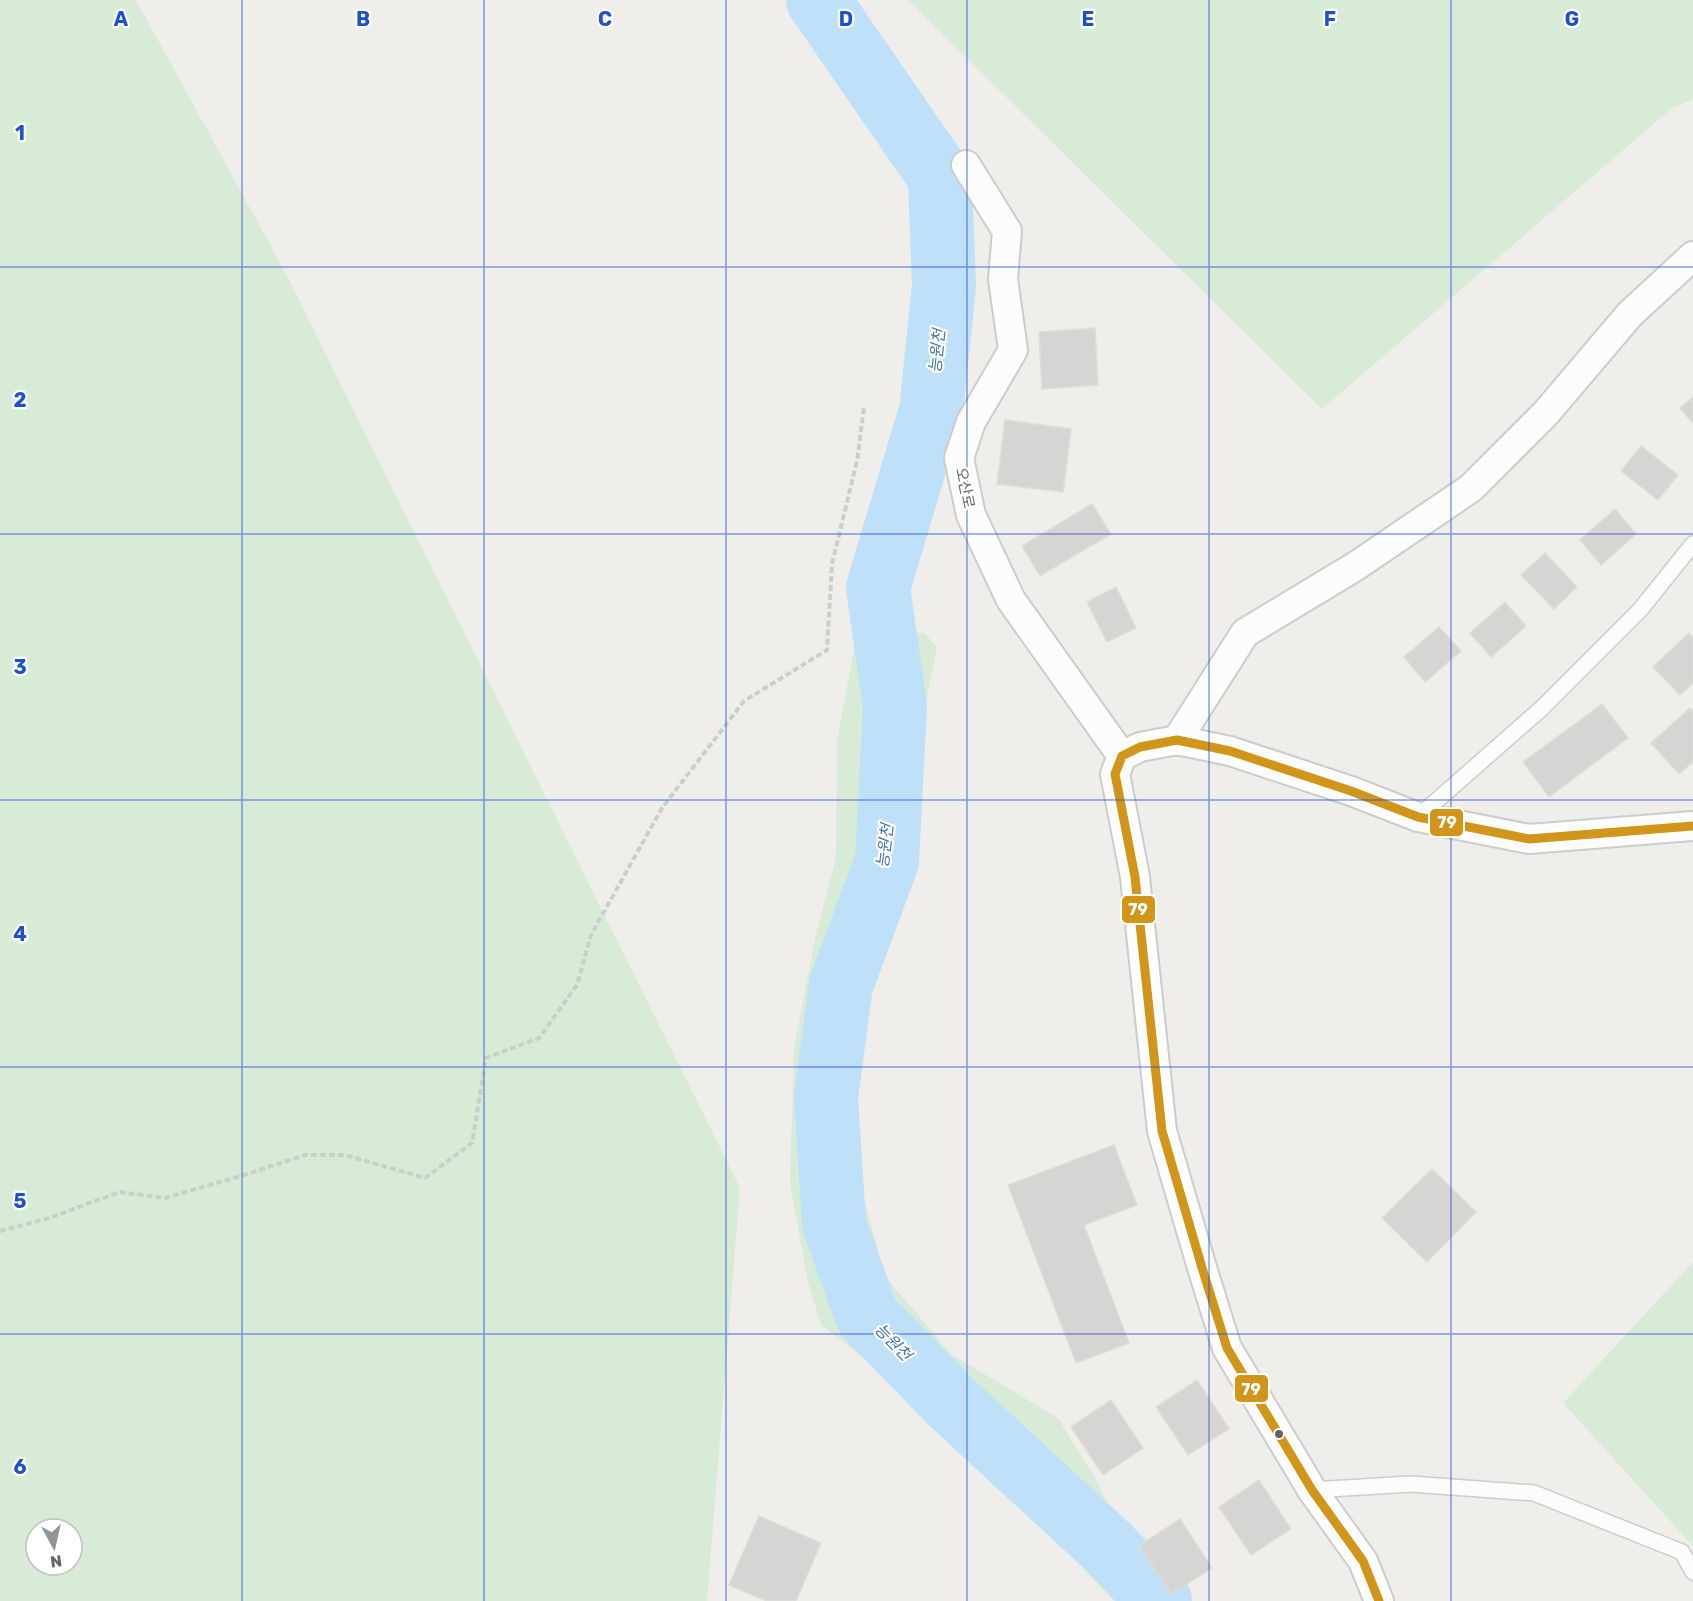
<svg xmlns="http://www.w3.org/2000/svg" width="1693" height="1601" viewBox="0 0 1693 1601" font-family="Rubik,'Noto Sans KR',sans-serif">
	<rect width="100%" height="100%" fill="#efeeea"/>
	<g fill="#d8ebd6" fill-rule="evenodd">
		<path d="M 0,0 L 136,0 L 285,272 L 740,1188 L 707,1601 L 0,1601 ZM 36,1529 L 72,1529 L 72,1565 L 36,1565 Z"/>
		<path d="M 908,0 L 1693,0 L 1693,99 L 1671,109 L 1322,409 Z"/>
		<path d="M 924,633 L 937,647 L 907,797 L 886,883 L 848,1140 L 885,1276 L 951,1354 L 1058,1418 L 1098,1483 L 1135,1560 L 1171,1601 L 1165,1601 L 1109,1545 L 956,1402 L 868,1314 L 836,1223 L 828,1095 L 844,985 L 889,861 L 894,639 L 903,635 Z"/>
		<path d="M 878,641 L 885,704 L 877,858 L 836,977 L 820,1093 L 827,1227 L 864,1324 L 1145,1601 L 1114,1601 L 1090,1576 L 1034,1505 L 962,1436 L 821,1325 L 808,1282 L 790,1183 L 794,1048 L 817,930 L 836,858 L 837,742 L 854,649 Z"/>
		<path d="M 1693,1262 L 1693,1546 L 1563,1403 Z"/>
	</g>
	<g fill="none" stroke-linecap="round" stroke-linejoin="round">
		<path stroke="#bfe0f9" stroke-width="64" d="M 818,0 L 940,177 L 944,286 L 931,411 L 878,588 L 895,706 L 887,861 L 841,985 L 826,1097 L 834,1224 L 867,1316 L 952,1403 L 1107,1546 L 1160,1601"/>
	</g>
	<g fill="#d6d5d3" stroke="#deddd9" stroke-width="1.5">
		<path d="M 1095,328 L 1098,385 L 1042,389 L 1039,332 Z"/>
		<path d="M 1693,397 L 1693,423 L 1680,408 Z"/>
		<path d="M 1005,420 L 1071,429 L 1063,492 L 997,484 Z"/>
		<path d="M 1641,446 L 1678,475 L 1658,500 L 1621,471 Z"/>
		<path d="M 1092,504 L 1111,534 L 1040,576 L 1022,546 Z"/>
		<path d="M 1615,509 L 1636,534 L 1601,565 L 1580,540 Z"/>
		<path d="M 1545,553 L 1577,587 L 1554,609 L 1521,575 Z"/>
		<path d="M 1116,587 L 1136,628 L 1107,642 L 1087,602 Z"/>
		<path d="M 1505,602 L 1526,626 L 1491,657 L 1470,633 Z"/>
		<path d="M 1439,627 L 1461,651 L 1425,682 L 1404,657 Z"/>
		<path d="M 1689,633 L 1693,638 L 1693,683 L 1680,695 L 1653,667 Z"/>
		<path d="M 1602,704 L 1628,738 L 1549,797 L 1523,762 Z"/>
		<path d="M 1690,708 L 1693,711 L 1693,762 L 1679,774 L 1651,743 Z"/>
		<path d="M 1114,1145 L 1137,1205 L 1084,1225 L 1129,1343 L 1076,1363 L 1008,1185 Z"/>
		<path d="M 1432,1169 L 1476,1212 L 1427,1262 L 1382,1218 Z"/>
		<path d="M 1197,1380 L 1229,1429 L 1188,1455 L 1156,1407 Z"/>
		<path d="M 1111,1400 L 1143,1448 L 1103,1475 L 1071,1427 Z"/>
		<path d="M 1259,1480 L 1291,1529 L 1251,1555 L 1219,1507 Z"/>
		<path d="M 759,1516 L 821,1543 L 796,1601 L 767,1601 L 729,1585 Z"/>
		<path d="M 1180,1519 L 1212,1568 L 1171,1594 L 1139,1546 Z"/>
	</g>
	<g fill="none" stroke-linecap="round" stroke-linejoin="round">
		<g stroke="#cbcccc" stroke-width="18">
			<g id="lane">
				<path d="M 1418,817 L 1542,708 L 1640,610 L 1693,544"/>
				<path d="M 1312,1490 L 1411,1484 L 1534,1493 L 1682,1552 L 1693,1572"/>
			</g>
		</g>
		<g stroke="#cbcccc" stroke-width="32">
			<g id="street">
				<path d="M 966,165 L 1007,231 L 1003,279 L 1013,350 L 971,422 L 959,458 L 971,515 L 1011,600 L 1122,756"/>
				<path d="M 1177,740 L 1245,633 L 1356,566 L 1471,488 L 1546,413 L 1630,314 L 1693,256"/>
				<path d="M 1379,1601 L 1363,1561 L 1312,1490 L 1227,1348 L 1203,1271 L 1162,1131 L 1135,877 L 1115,774 L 1122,756 L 1140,747 L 1177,740 L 1230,751 L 1351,791 L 1418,817 L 1529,839 L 1693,826"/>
			</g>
		</g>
		<path stroke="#cacfcc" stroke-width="4" stroke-dasharray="6 3" stroke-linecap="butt" d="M 0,1231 L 49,1218 L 120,1192 L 165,1198 L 241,1176 L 305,1155 L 345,1155 L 425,1178 L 472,1143 L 486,1058 L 539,1038 L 577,985 L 591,935 L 662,808 L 744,701 L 827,650 L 832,564 L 857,461 L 864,407"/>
		<use href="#lane" stroke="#fdfcfc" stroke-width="15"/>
		<use href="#street" stroke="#fdfcfc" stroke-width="28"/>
		<g stroke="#fff" stroke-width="14">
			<path id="bus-1" d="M 1379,1601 L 1363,1561 L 1312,1490 L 1227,1348 L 1203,1271 L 1162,1131 L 1135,877 L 1115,774 L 1122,756 L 1140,747 L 1177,740 L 1230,751 L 1351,791 L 1418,817 L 1529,839 L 1693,826"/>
		</g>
		<use href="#bus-1" stroke="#d1951a" stroke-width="9"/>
	</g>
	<path fill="none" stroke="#1d4ed8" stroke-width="1.5" stroke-opacity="0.55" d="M 242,0 L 242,1601M 484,0 L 484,1601M 726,0 L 726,1601M 967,0 L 967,1601M 1209,0 L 1209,1601M 1451,0 L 1451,1601M 0,267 L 1693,267M 0,534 L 1693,534M 0,800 L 1693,800M 0,1067 L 1693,1067M 0,1334 L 1693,1334"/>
	<circle fill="#5f6368" stroke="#fff" stroke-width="2" cx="1279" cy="1434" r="5"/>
	<g text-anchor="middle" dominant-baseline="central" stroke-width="4.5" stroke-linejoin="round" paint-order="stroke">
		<g font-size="15" fill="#5f6368" stroke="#fff">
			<text transform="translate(965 488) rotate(78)">오산로</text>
		</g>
		<g font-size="16" font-style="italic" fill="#4174aa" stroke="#fff">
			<text transform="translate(937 351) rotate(-84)">능원천</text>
			<text transform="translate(885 846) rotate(-83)">능원천</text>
			<text transform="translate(893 1342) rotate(46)">능원천</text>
		</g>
	</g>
	<g font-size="20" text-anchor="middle" font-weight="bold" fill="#1d4ed8" stroke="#fff" stroke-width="4.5" stroke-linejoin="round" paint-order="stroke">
		<text x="121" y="26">A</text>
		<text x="363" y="26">B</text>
		<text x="605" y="26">C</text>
		<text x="846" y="26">D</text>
		<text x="1088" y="26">E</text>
		<text x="1330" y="26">F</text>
		<text x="1572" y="26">G</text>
		<text x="20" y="140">1</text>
		<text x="20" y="407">2</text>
		<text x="20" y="674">3</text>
		<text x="20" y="941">4</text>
		<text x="20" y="1208">5</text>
		<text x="20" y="1474">6</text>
	</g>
	<g stroke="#fff" stroke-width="2">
		<rect x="1429" y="808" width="35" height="29" rx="6" fill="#d1951a"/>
		<rect x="1121" y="895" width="35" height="29" rx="6" fill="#d1951a"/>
		<rect x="1234" y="1374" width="35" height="29" rx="6" fill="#d1951a"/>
	</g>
	<g font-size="16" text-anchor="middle" font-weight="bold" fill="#fff">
		<text x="1447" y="828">79</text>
		<text x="1138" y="915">79</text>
		<text x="1251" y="1395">79</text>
	</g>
	<g transform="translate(54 1547) rotate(172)"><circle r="28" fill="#ffffff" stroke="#bfc1c3" stroke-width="1.5"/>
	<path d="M0-4.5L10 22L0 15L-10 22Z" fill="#919496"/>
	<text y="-9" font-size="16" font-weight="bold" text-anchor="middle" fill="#5f6368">N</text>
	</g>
</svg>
